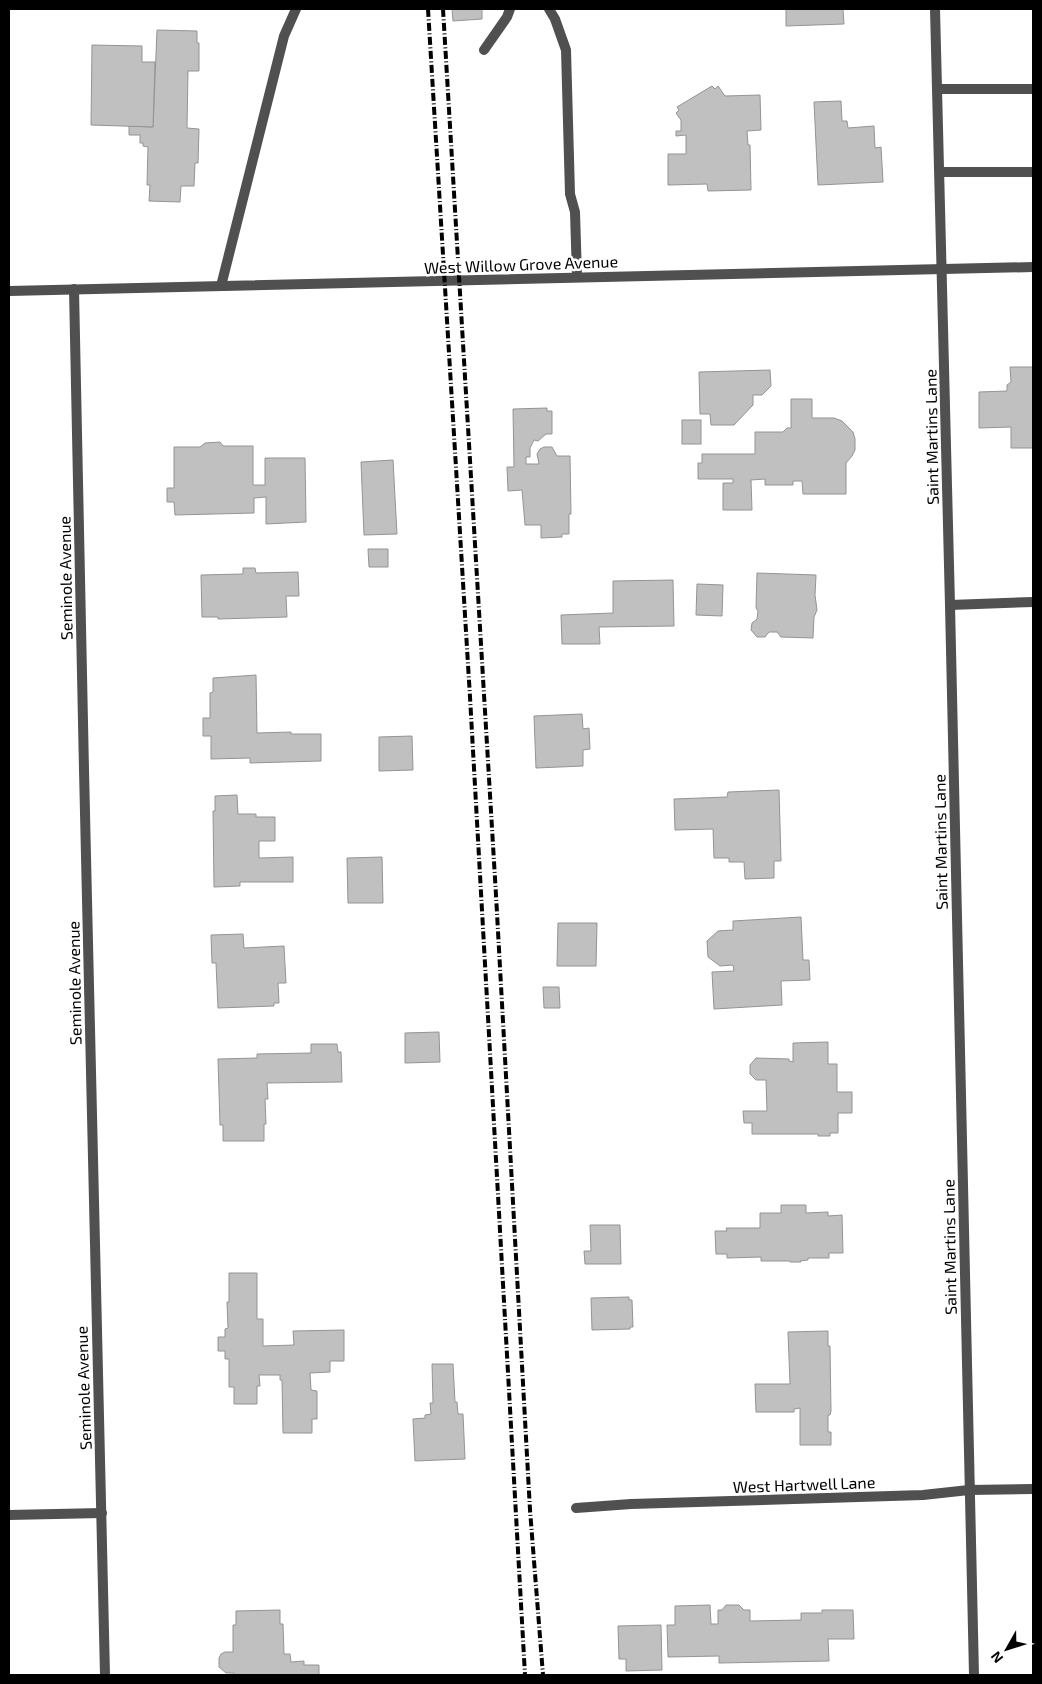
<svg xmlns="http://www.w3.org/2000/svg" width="1042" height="1684" viewBox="0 0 1042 1684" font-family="'Exo 2',sans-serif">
	<rect width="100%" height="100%" fill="#fff"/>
	<g fill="#c0c0c0" stroke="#949494">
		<path d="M 452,9 L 482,9 L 482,19 L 453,21 Z"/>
		<path d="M 786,9 L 843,9 L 844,24 L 786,26 Z"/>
		<path d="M 157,30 L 197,31 L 197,43 L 199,43 L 199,71 L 188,71 L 187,128 L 199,129 L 198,163 L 195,163 L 194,186 L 181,186 L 180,202 L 149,201 L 150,185 L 147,185 L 148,147 L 143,146 L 143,143 L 140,143 L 140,135 L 129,135 L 129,126 L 153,127 Z"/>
		<path d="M 92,45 L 142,46 L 142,62 L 155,62 L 153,127 L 91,125 Z"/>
		<path d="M 712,86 L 715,89 L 718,86 L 725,96 L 760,95 L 761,130 L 747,131 L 748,145 L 750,145 L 751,190 L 708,191 L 707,184 L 668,185 L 668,154 L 686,154 L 686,135 L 676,136 L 676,131 L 681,131 L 681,120 L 676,113 L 679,110 L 677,107 Z"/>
		<path d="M 841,101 L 842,121 L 847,121 L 848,128 L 874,126 L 875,148 L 881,147 L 883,182 L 818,185 L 814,102 Z"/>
		<path d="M 1010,367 L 1033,367 L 1033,448 L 1011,448 L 1011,427 L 979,428 L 979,392 L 1007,391 L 1007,385 L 1011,382 Z"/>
		<path d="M 770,370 L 771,386 L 762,395 L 753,395 L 753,405 L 734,425 L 711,425 L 710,414 L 700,414 L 699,372 Z"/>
		<path d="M 791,399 L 812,399 L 812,418 L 834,418 L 842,421 L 853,432 L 855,439 L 855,450 L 852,456 L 846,463 L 846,494 L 803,494 L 802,481 L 793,481 L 793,485 L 765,485 L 765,479 L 751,480 L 752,510 L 723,510 L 723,483 L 733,483 L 733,479 L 698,479 L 698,463 L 702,463 L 702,454 L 755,454 L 755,432 L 783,432 L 787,428 L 791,428 Z"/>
		<path d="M 547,408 L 547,411 L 552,411 L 552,434 L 546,434 L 538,441 L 534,440 L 530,448 L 530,457 L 526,457 L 526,464 L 539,464 L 537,454 L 540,449 L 544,447 L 552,447 L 557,456 L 570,456 L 571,514 L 569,514 L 569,534 L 562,534 L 562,537 L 541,538 L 541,525 L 525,525 L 522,490 L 508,491 L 507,467 L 514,467 L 513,409 Z"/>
		<rect x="682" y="420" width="19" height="24"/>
		<path d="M 220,442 L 223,446 L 253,446 L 253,485 L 265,485 L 265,458 L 305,458 L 306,522 L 266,524 L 266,497 L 254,498 L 254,513 L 175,515 L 174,502 L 167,502 L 167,488 L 174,488 L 174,447 L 200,447 L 205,443 Z"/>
		<path d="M 393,460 L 397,534 L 364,535 L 361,462 Z"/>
		<path d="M 368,549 L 388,549 L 388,567 L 369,567 Z"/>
		<path d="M 243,568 L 255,568 L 256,573 L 298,572 L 299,596 L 286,596 L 287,617 L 218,619 L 218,617 L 202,617 L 201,575 L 243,574 Z"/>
		<path d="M 757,573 L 816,575 L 815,595 L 817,610 L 814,617 L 813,638 L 781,637 L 777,632 L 769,632 L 765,637 L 757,637 L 751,630 L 752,623 L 757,619 L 758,611 L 756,608 Z"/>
		<path d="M 673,580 L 674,626 L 599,627 L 600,644 L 562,644 L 561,615 L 613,613 L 613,581 Z"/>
		<path d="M 697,584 L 723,585 L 722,616 L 696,615 Z"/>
		<path d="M 256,675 L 257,733 L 291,732 L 291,734 L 321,734 L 321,761 L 250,763 L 250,758 L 211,759 L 211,736 L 203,736 L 203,718 L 210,718 L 210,693 L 213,692 L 213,678 Z"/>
		<path d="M 582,714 L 583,729 L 589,728 L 590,749 L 583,750 L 583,766 L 536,768 L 534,716 Z"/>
		<path d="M 412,736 L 413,770 L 379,771 L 379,737 Z"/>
		<path d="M 779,790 L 781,861 L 774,861 L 774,878 L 745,879 L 744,862 L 729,862 L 729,858 L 714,858 L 713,829 L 675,830 L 674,799 L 727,797 L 728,792 Z"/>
		<path d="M 237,795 L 238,814 L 256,814 L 256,817 L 275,817 L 275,841 L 259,841 L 259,858 L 293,857 L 293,882 L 240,882 L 240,886 L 214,887 L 213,811 L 215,811 L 215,796 Z"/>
		<path d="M 382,857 L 383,903 L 348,903 L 347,858 Z"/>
		<path d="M 801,917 L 803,960 L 809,960 L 810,980 L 781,981 L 782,1005 L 714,1009 L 712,972 L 734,971 L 733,965 L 720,966 L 708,957 L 707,941 L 718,931 L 733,930 L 733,921 Z"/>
		<path d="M 558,923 L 597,923 L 596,966 L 557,966 Z"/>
		<path d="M 243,934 L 244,948 L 284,946 L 286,983 L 278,983 L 279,1003 L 274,1003 L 274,1006 L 218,1008 L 216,963 L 212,963 L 211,935 Z"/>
		<path d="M 543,987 L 559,987 L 560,1008 L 544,1008 Z"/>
		<path d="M 439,1032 L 440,1062 L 405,1063 L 405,1033 Z"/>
		<path d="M 828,1042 L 828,1064 L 837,1064 L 837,1092 L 852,1092 L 852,1113 L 838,1113 L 838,1133 L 830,1133 L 830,1136 L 818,1136 L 818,1134 L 752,1134 L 752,1123 L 744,1123 L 743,1111 L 767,1111 L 766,1080 L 756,1080 L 750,1074 L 750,1065 L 756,1058 L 789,1059 L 789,1061 L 793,1062 L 793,1043 Z"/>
		<path d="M 311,1044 L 337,1044 L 338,1052 L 341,1052 L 342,1082 L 267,1083 L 268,1099 L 265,1099 L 266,1124 L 264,1124 L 264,1141 L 223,1141 L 223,1125 L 220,1125 L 218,1059 L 257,1058 L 257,1054 L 311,1053 Z"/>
		<path d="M 781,1205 L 806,1205 L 806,1213 L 828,1212 L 828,1216 L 842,1215 L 843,1253 L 829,1253 L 829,1258 L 808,1258 L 808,1260 L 800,1261 L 801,1262 L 790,1262 L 790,1261 L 761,1261 L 761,1257 L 727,1258 L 727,1254 L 716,1254 L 715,1231 L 727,1231 L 726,1228 L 760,1228 L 760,1213 L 781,1213 Z"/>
		<path d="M 590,1225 L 620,1225 L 621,1264 L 585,1264 L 584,1251 L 591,1251 Z"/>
		<path d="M 229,1273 L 257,1273 L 257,1319 L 263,1319 L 263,1346 L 294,1345 L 293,1331 L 344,1330 L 344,1361 L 330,1361 L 330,1372 L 310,1373 L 311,1390 L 317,1391 L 317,1419 L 312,1419 L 312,1433 L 283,1433 L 282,1380 L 280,1380 L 280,1375 L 259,1375 L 260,1386 L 257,1386 L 257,1404 L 234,1404 L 234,1387 L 229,1387 L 229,1359 L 225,1359 L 225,1351 L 218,1351 L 218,1337 L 225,1337 L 225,1329 L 228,1328 L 227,1302 L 229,1302 Z"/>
		<path d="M 629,1297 L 629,1300 L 632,1300 L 633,1327 L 630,1327 L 630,1329 L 592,1330 L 591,1298 Z"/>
		<path d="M 828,1331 L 828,1346 L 830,1346 L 831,1411 L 830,1415 L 828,1415 L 828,1432 L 831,1432 L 831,1445 L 800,1445 L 800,1408 L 794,1409 L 794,1412 L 756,1412 L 755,1384 L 790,1384 L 788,1332 Z"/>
		<path d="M 432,1364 L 453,1364 L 455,1402 L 457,1402 L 458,1414 L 463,1414 L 465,1459 L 415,1461 L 413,1419 L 425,1418 L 425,1415 L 431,1414 L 430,1403 L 433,1403 Z"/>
		<path d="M 710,1605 L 711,1624 L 718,1624 L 718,1610 L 722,1610 L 726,1605 L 739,1605 L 744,1610 L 750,1610 L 750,1621 L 801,1620 L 801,1613 L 822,1613 L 822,1610 L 853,1610 L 854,1639 L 828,1639 L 829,1661 L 719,1663 L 719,1656 L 668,1657 L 667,1625 L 675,1625 L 675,1606 Z"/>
		<path d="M 280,1610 L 280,1624 L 283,1624 L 284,1654 L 290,1654 L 291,1662 L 304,1661 L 304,1665 L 319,1665 L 319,1675 L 235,1675 L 234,1673 L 226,1673 L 219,1667 L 219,1658 L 221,1654 L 225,1652 L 233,1652 L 233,1625 L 236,1625 L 236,1611 Z"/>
		<path d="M 661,1625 L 662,1670 L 626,1671 L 626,1659 L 619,1659 L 618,1626 Z"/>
	</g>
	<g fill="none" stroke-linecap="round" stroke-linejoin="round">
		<g stroke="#505050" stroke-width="10">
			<path d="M 549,9 L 555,19 L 566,50 L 570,194 L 575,212 L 577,277"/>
			<path d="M 484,50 L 507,17 L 510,9"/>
			<path d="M 937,89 L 1033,89"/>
			<path d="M 940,172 L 1033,172"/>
			<path d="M 221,286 L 284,36 L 296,9"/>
			<path d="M 950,605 L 1033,602"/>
		</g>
		<g stroke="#505050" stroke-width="10">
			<path d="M 935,9 L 950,605 L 974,1675"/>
			<path d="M 74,289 L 84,770 L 105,1675"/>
			<path d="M 9,291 L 1033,267"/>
			<path d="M 576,1508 L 631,1504 L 923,1495 L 969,1490 L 1033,1489"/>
			<path d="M 9,1515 L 102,1513"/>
		</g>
		<g stroke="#000" stroke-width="4" stroke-dasharray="8 2.5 1 2.5" stroke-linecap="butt">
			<path d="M 428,9 L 470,697 L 525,1675"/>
			<path d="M 443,9 L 496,895 L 530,1510 L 543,1675"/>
		</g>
	</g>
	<g text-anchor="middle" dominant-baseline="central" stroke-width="5" stroke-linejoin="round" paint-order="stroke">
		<g font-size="16" fill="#000" stroke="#fff">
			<text transform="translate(521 264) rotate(-2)">West Willow Grove Avenue</text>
			<text transform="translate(931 437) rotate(-91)">Saint Martins Lane</text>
			<text transform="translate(65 578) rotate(-91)">Seminole Avenue</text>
			<text transform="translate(940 842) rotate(-91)">Saint Martins Lane</text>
			<text transform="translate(74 983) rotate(-91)">Seminole Avenue</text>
			<text transform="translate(949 1247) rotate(-91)">Saint Martins Lane</text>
			<text transform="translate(83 1388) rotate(-92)">Seminole Avenue</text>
			<text transform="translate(804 1484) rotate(-2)">West Hartwell Lane</text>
		</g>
	</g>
	<rect width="1042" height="1684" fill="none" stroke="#000000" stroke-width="20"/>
	<g transform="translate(1007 1649) rotate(231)" stroke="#ffffff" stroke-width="4" paint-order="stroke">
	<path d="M0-4L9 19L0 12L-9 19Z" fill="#000000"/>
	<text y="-8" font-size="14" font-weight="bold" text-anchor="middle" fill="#000000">N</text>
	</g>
</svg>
